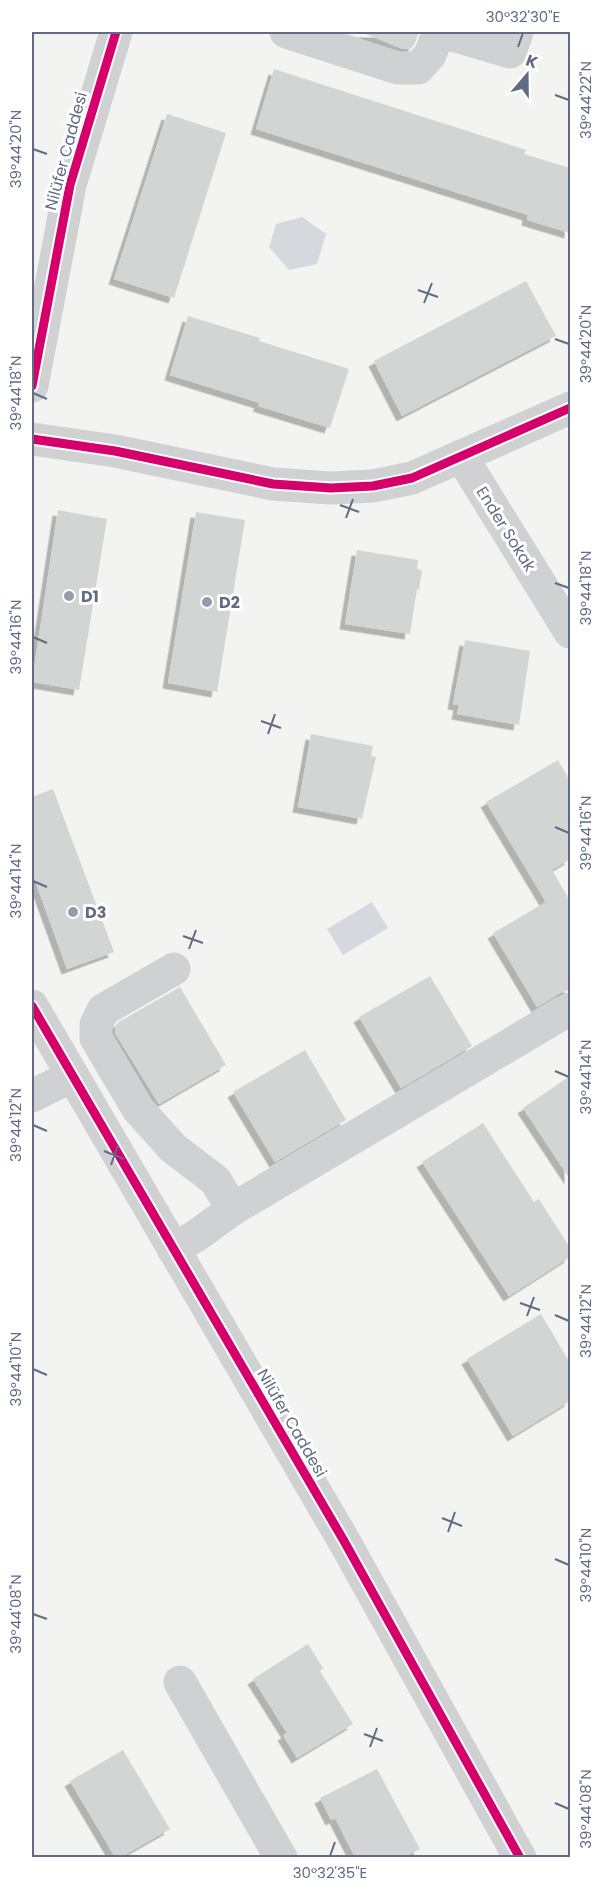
<svg xmlns="http://www.w3.org/2000/svg" width="602" height="1889" viewBox="0 0 602 1889" font-family="Poppins,sans-serif">
	<defs>
		<filter id="shadow"><feDropShadow dx="-5.5" dy="5.5" stdDeviation="0" flood-color="#0004"/></filter>
	</defs>
	<rect width="100%" height="100%" fill="#f3f4f1"/>
	<g fill="#d5d9dd">
		<path d="M 302,217 L 326,234 L 317,264 L 289,270 L 269,247 L 276,224 Z"/>
		<path d="M 372,902 L 388,928 L 343,955 L 327,929 Z"/>
	</g>
	<g fill="#d3d4d4" filter="url(#shadow)">
		<path d="M 361,32 L 419,32 L 414,45 L 410,49 L 403,49 Z"/>
		<path d="M 274,69 L 526,150 L 524,154 L 570,168 L 570,233 L 527,220 L 528,215 L 256,129 Z"/>
		<path d="M 167,114 L 226,133 L 174,298 L 114,279 Z"/>
		<path d="M 526,281 L 556,336 L 402,416 L 374,361 Z"/>
		<path d="M 188,316 L 260,338 L 259,341 L 349,369 L 330,428 L 258,406 L 260,403 L 170,375 Z"/>
		<path d="M 58,510 L 107,519 L 79,690 L 32,682 Z"/>
		<path d="M 196,512 L 245,520 L 217,692 L 168,683 Z"/>
		<path d="M 357,550 L 418,560 L 417,569 L 422,570 L 419,590 L 417,589 L 410,634 L 345,624 Z"/>
		<path d="M 465,640 L 530,651 L 519,725 L 457,714 L 459,705 L 453,704 Z"/>
		<path d="M 311,734 L 373,746 L 371,756 L 376,757 L 362,819 L 298,807 Z"/>
		<path d="M 558,760 L 570,781 L 570,859 L 552,870 L 570,901 L 570,990 L 560,993 L 537,1007 L 493,933 L 546,902 L 486,802 Z"/>
		<path d="M 53,789 L 114,952 L 67,969 L 32,872 L 32,797 Z"/>
		<path d="M 430,976 L 472,1046 L 401,1088 L 359,1017 Z"/>
		<path d="M 180,987 L 226,1065 L 159,1104 L 115,1033 L 115,1029 L 117,1023 Z"/>
		<path d="M 305,1050 L 346,1120 L 275,1162 L 233,1092 Z"/>
		<path d="M 570,1076 L 570,1179 L 523,1108 Z"/>
		<path d="M 483,1123 L 534,1202 L 539,1199 L 570,1248 L 570,1257 L 509,1296 L 422,1162 Z"/>
		<path d="M 541,1314 L 570,1363 L 570,1401 L 513,1436 L 467,1359 Z"/>
		<path d="M 308,1644 L 323,1668 L 320,1671 L 353,1724 L 297,1758 L 283,1735 L 287,1733 L 253,1679 Z"/>
		<path d="M 123,1750 L 170,1829 L 121,1857 L 115,1857 L 70,1781 Z"/>
		<path d="M 377,1769 L 420,1849 L 404,1857 L 355,1857 L 335,1818 L 331,1820 L 320,1798 Z"/>
	</g>
	<g fill="none" stroke-linecap="round" stroke-linejoin="round">
		<g stroke="#d0d1d2" stroke-width="33">
			<path d="M 286,32 L 398,68 L 418,68 L 430,55 L 437,36 L 452,35 L 510,52 L 517,32"/>
			<path d="M 32,386 L 70,185 L 116,32"/>
			<path d="M 32,439 L 115,451 L 273,484 L 331,488 L 373,486 L 412,478 L 570,408"/>
			<path d="M 461,456 L 570,632"/>
			<path d="M 174,969 L 103,1010 L 96,1025 L 96,1038 L 138,1109 L 173,1148 L 215,1180 L 233,1209"/>
			<path d="M 32,1006 L 344,1541 L 520,1858"/>
			<path d="M 32,1096 L 72,1076"/>
			<path d="M 173,1249 L 196,1236 L 233,1209 L 570,1009"/>
			<path d="M 180,1682 L 281,1858"/>
		</g>
		<g stroke="#fff" stroke-width="13">
			<g id="cycleway">
				<path d="M 32,386 L 70,185 L 116,32"/>
				<path d="M 32,439 L 115,451 L 273,484 L 331,488 L 373,486 L 412,478 L 570,408"/>
				<path d="M 32,1006 L 344,1541 L 520,1858"/>
			</g>
		</g>
		<use href="#cycleway" stroke="#d6006c" stroke-width="9"/>
	</g>
	<path fill="none" stroke="#606c84" stroke-width="2" d="M 518,47 L 523,33M 555,95 L 569,100M 33,149 L 47,154M 418,290 L 438,297M 424,303 L 432,283M 555,339 L 569,344M 33,393 L 47,399M 340,505 L 359,512M 346,518 L 353,499M 555,583 L 569,588M 33,637 L 47,643M 261,721 L 281,728M 268,734 L 275,714M 555,827 L 569,833M 33,881 L 47,887M 183,936 L 203,943M 189,949 L 196,930M 555,1071 L 569,1077M 33,1125 L 47,1131M 104,1151 L 124,1159M 111,1165 L 118,1145M 520,1303 L 540,1310M 555,1315 L 569,1321M 527,1316 L 534,1297M 33,1369 L 47,1375M 442,1518 L 462,1526M 448,1532 L 455,1512M 555,1559 L 569,1565M 33,1614 L 47,1619M 364,1734 L 383,1741M 370,1747 L 377,1728M 555,1803 L 569,1809M 330,1856 L 335,1842"/>
	<g fill="#939caa" stroke="#fff" stroke-width="2">
		<circle cx="69" cy="596" r="6"/>
		<circle cx="207" cy="602" r="6"/>
		<circle cx="73" cy="912" r="6"/>
	</g>
	<g text-anchor="middle" dominant-baseline="central" stroke-width="6" stroke-linejoin="round" paint-order="stroke">
		<g font-size="16" fill="#606c84" stroke="#fff">
			<text transform="translate(66 151) rotate(-75)">Nilüfer Caddesi</text>
			<text transform="translate(506 529) rotate(58)">Ender Sokak</text>
			<text transform="translate(292 1423) rotate(60)">Nilüfer Caddesi</text>
		</g>
		<g font-size="16" font-weight="bold" fill="#606c84" stroke="#fff" text-anchor="start">
			<text x="81" y="596">D1</text>
			<text x="219" y="602">D2</text>
			<text x="85" y="912">D3</text>
		</g>
	</g>
	<rect width="602" height="1889" fill="none" stroke="#ffffff" stroke-width="66"/>
	<g transform="translate(527 75) rotate(20)" stroke="#ffffff" stroke-width="4.5" paint-order="stroke">
	<path d="M0-4.5L10 22L0 15L-10 22Z" fill="#606c84"/>
	<text y="-9" font-size="16" font-weight="bold" text-anchor="middle" fill="#606c84">K</text>
	</g>
	<rect x="33" y="33" width="536" height="1823" fill="none" stroke="#606c84" stroke-width="2"/>
	<g font-size="15" text-anchor="middle" fill="#606c84">
		<text x="523" y="22">30°32'30"E</text>
		<text transform="translate(586 100) rotate(-90)" y="5">39°44'22"N</text>
		<text transform="translate(16 149) rotate(-90)" y="5">39°44'20"N</text>
		<text transform="translate(586 344) rotate(-90)" y="5">39°44'20"N</text>
		<text transform="translate(16 393) rotate(-90)" y="5">39°44'18"N</text>
		<text transform="translate(586 588) rotate(-90)" y="5">39°44'18"N</text>
		<text transform="translate(16 637) rotate(-90)" y="5">39°44'16"N</text>
		<text transform="translate(586 833) rotate(-90)" y="5">39°44'16"N</text>
		<text transform="translate(16 881) rotate(-90)" y="5">39°44'14"N</text>
		<text transform="translate(586 1077) rotate(-90)" y="5">39°44'14"N</text>
		<text transform="translate(16 1125) rotate(-90)" y="5">39°44'12"N</text>
		<text transform="translate(586 1321) rotate(-90)" y="5">39°44'12"N</text>
		<text transform="translate(16 1369) rotate(-90)" y="5">39°44'10"N</text>
		<text transform="translate(586 1565) rotate(-90)" y="5">39°44'10"N</text>
		<text transform="translate(16 1614) rotate(-90)" y="5">39°44'08"N</text>
		<text transform="translate(586 1809) rotate(-90)" y="5">39°44'08"N</text>
		<text x="330" y="1878">30°32'35"E</text>
	</g>
</svg>
